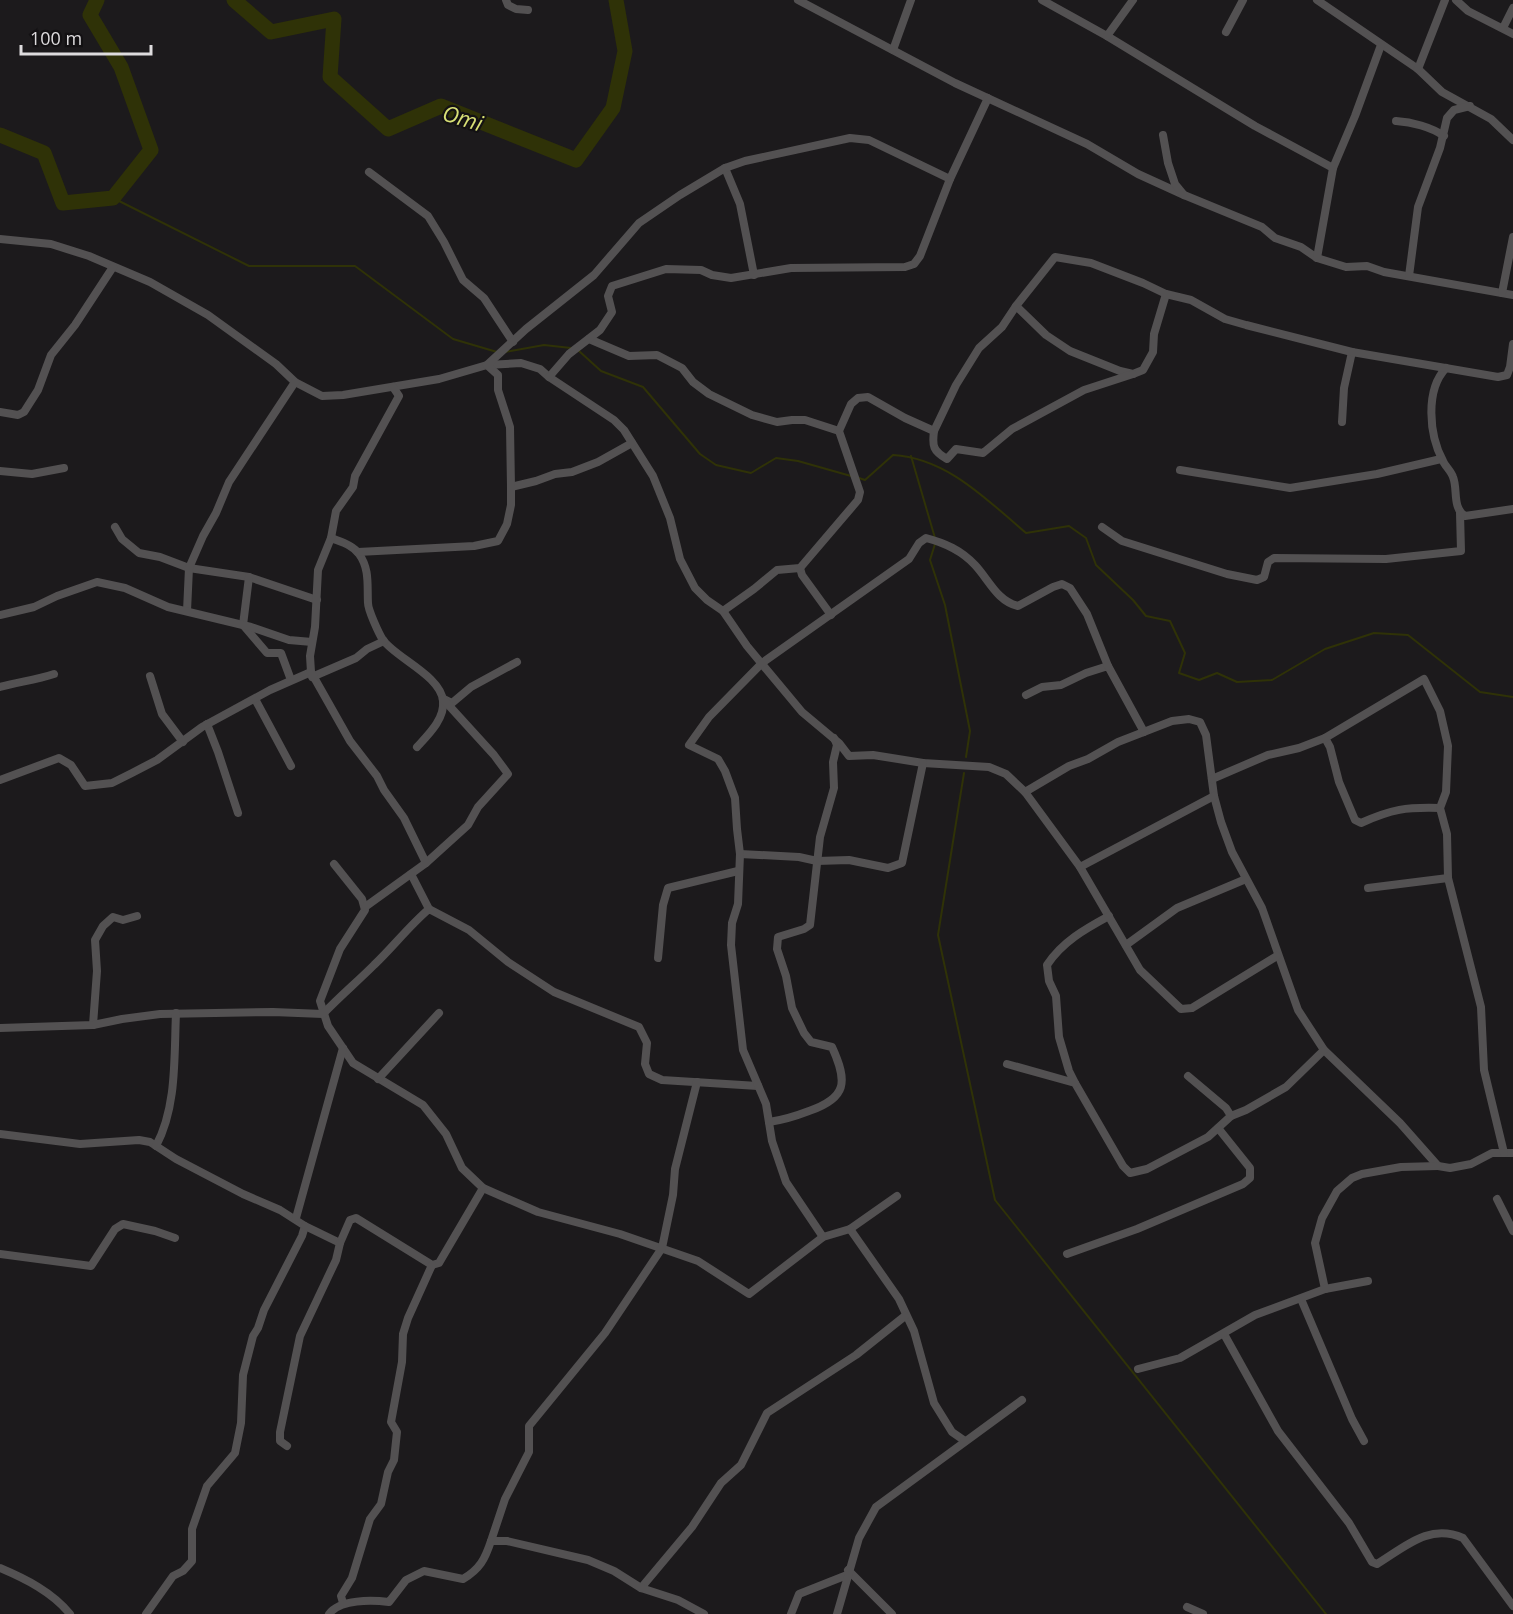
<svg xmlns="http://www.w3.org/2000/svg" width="1513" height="1614" viewBox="0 0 1513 1614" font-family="'Open Sans',sans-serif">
	<rect width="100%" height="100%" fill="#1c1a1c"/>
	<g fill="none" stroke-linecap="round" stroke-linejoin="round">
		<g stroke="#2f3207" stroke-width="2">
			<path d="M 113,198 L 249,266 L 355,266 L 453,339 L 497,352"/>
			<path d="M 579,351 L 601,371 L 643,387 L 700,454 L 716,465 L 751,473 L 776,458 L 798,461 L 851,476"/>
			<path d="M 505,352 L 544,345 L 571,348"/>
			<path d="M 911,456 L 935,538"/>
			<path d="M 859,478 L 865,480 L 893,455 C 947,458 987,500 1026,533 L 1069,526 L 1086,538 L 1096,565 L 1133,600 L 1146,616 L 1170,621 L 1185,653 L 1179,673 L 1199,680 L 1217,673 L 1237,682 L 1272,680 L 1325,649 L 1374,633 L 1408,635 L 1480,692 L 1513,697"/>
			<path d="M 935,544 L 930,560 L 945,605 L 970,731 L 966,757"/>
			<path d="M 964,773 L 938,935 L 995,1200 L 1326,1614"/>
		</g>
		<g stroke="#2f3207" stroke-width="15">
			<path d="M 234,0 L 271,32 L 334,19 L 330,77 L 388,129 L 441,106 L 576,160 L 613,108 L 625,51 L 616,0"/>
			<path d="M 0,135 L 44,153 L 63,203 L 113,198 L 151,150 L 121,67 L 90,15 L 97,0"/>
		</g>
		<g stroke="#535152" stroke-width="8">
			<path d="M 506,0 L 508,5 L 516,9 L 528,10"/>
			<path d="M 798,0 L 955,83 L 1087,144 L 1138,174 L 1184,195"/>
			<path d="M 1042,0 L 1107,36 L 1255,126 L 1333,168"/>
			<path d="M 1317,0 L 1418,69 L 1442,92 L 1491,119 L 1513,140"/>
			<path d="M 1456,0 L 1468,11 L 1513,34"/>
			<path d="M 1503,28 L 1513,8"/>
			<path d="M 1226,32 L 1243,0"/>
			<path d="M 1107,36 L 1133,0"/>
			<path d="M 893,50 L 911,0"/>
			<path d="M 1418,69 L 1445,0"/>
			<path d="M 1396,121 C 1412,122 1431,127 1444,136"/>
			<path d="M 1163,135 L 1168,163 L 1175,184 L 1184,195 L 1262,227 L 1275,238 L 1301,247 L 1317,258 L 1346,267 L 1367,266 L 1384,272 L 1513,295"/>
			<path d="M 725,168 L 740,204 L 754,275"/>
			<path d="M 369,172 L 428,216 L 444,242 L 463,280 L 484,298 L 513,342"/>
			<path d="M 0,239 L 51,244 L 89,256 L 150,282 L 208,315 L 276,364 L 295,382 L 322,396 L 343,395 L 439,379 L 487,365 L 521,363 L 540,369 L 549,377 L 614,420 L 624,430 L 653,476 L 670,518 L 680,559 L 695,588 L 707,600 L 723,611 L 747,646 L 802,712 L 839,743 L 849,756 L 873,755 L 923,763 L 989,767 L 1006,774 L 1025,792 L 1069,766 L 1088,759 L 1118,742 L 1172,721 L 1189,719 L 1200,722 L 1206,735 L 1214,796 L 1221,822 L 1232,852 L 1262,908 L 1298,1010 L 1324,1050 L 1400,1123 L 1438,1166 L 1450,1168 L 1471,1164 L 1492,1153 L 1513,1153"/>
			<path d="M 1317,258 L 1333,168 L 1355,116 L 1381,45"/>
			<path d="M 1409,276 L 1418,207 L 1440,148 L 1447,118 L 1454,110 L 1470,106"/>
			<path d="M 1502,293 L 1513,237"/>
			<path d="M 1016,306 L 1046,335 L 1070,351 L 1120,371 L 1133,374 L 1143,370 L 1153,352 L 1154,334 L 1166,294"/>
			<path d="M 589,339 L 629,356 L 657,355 L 682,368 L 693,382 L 709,394 L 752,415 L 777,422 L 792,420 L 805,420 L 839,431"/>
			<path d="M 1446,368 C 1425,390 1429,435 1443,461 C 1445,466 1451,471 1453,477 C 1458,489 1452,508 1465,516 L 1513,509"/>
			<path d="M 549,377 L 569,354 L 600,330 L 612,312 L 608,296 L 612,286 L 666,269 L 701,270 L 712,275 L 731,278 L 791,268 L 905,267 L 914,264 L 920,256 L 950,179 L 988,98"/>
			<path d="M 0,412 L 18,415 L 24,412 L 38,390 L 51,355 L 75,325 L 113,267"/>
			<path d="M 1342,422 L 1344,388 L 1352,352"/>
			<path d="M 934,431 C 932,446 933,451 947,459 L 956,449 L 983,453 L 1012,429 L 1084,390 L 1133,374"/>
			<path d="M 1180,470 L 1290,488 L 1377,474 L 1441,459"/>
			<path d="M 0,471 L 32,474 L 64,468"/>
			<path d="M 511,487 L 536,481 L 555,474 L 572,472 L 598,462 L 632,443"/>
			<path d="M 115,527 L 122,539 L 139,553 L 160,557 L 189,568 L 249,577 L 317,600"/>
			<path d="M 1102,527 L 1122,541 L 1227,574 L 1257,580 L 1264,577 L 1268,562 L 1274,558 L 1386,559 L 1461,551 L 1460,513"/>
			<path d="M 331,538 C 341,542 353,545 359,554 C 370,569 367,586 368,603 C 368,610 379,634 383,640 C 396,658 441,676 443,701 C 445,719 428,735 417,747"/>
			<path d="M 358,552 L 474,546 L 498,541 L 507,524 L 511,505 L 511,487 L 510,427 L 498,390 L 498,375 L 487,365 L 526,329 L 594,275 L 639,223 L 680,195 L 725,168 L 745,161 L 850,138 L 869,140 L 950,179"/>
			<path d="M 800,568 L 802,575 L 831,615"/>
			<path d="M 249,577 L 243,625 L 267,653 L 281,653 L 291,680"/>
			<path d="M 187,611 L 189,568 L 203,536 L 216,513 L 229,482 L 295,382"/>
			<path d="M 723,611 L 754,589 L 777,570 L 800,568 L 858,500 L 860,492 L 839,431 L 851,404 L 858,398 L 868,397 L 905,418 L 934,431 L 956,385 L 979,348 L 1002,327 L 1016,306 L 1055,257 L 1091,263 L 1143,283 L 1166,294 L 1191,300 L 1225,319 L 1246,325 L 1352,352 L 1498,377 L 1507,375 L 1510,367 L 1513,344"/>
			<path d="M 0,615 L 34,607 L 57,596 L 97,582 L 125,588 L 168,607 L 251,627 L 289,640 L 312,642"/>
			<path d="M 150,676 L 162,714 L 183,742"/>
			<path d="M 312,677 L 356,658 L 367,649 L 384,641"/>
			<path d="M 0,687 C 18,682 36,680 54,674"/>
			<path d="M 1026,695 L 1042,687 L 1061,685 L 1086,673 L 1108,666 L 1144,732"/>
			<path d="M 255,699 L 291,766"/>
			<path d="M 444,699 L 452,703 L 471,687 L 517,662"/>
			<path d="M 207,724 L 218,752 L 238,813"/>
			<path d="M 1325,738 L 1330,747 L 1339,782 L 1355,820 L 1361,823 C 1392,809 1406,807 1440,808"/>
			<path d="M 1212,779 L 1268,755 L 1299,748 L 1325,738 L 1424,679 L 1440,711 L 1448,746 L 1446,792 L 1440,808 L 1447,834 L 1448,878 L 1481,1007 L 1484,1070 L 1504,1153"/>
			<path d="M 0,780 L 59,758 L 71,765 L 85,786 L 112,783 L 132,773 L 157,760 L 202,727 L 270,690 L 311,672"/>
			<path d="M 1025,792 L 1080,867 L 1140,970 L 1181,1009 L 1192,1008 L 1277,956"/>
			<path d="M 740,854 L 799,857 L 817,861 L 849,860 L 888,868 L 902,863 L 923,763"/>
			<path d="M 426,863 L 468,825 L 478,807 L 508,774 L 494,755 L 443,699"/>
			<path d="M 334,864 L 362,899 L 365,910 L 340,949 L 320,1001 L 328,1026 L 353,1063 L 423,1105 L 446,1134 L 462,1168 L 483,1188 L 538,1212 L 620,1234 L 698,1261 L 749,1294 L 823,1237 L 850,1229 L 897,1196"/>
			<path d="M 1080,867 L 1214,796"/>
			<path d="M 411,874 L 429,909"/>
			<path d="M 1368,888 L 1448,878"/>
			<path d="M 365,907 L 426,863 L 404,818 L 384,790 L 377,776 L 350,741 L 311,672 L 310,656 L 315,627 L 318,570 L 331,538 L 336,511 L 353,487 L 355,476 L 399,396 L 393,387"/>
			<path d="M 1126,945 L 1177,908 L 1246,879"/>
			<path d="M 658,958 L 663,905 L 668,888 L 738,871"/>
			<path d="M 93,1025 L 97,971 L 95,940 L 103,926 L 113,917 L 123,920 L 137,916"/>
			<path d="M 0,1028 L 93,1025 L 122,1019 L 160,1014 L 273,1012 L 323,1014 C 339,997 357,982 374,965 C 393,947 409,926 429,909 L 469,930 L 508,962 L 554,992 L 639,1027 L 647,1043 L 645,1064 L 649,1074 L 662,1080 L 758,1086"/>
			<path d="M 1007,1064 L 1075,1083 L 1123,1166 L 1130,1173 L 1147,1169 L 1208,1137 L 1231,1116 L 1246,1110 L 1286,1087 L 1324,1050"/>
			<path d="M 1188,1076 L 1226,1108 L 1231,1116"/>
			<path d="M 378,1079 L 439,1013"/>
			<path d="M 1075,1083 L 1069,1071 L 1059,1037 L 1056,996 L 1049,981 L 1047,965 C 1062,942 1085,929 1109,916"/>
			<path d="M 769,1122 C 783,1120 796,1116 809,1111 C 847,1098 848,1082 832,1047 L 811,1042 L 804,1033 L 792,1008 L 786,976 L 777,949 L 778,937 L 804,929 L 810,925 L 820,837 L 834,788 L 833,762 L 837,745 L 834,738"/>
			<path d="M 0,1134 L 80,1144 L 139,1140 L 150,1142 L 176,1159 L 243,1194 L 280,1210 L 305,1226 L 302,1236 L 264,1310 L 258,1328 L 253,1336 L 243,1375 L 241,1423 L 235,1453 L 207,1486 L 192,1529 L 192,1561 L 183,1571 L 173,1576 L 146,1614"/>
			<path d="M 156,1146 C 177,1107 174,1057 176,1013"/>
			<path d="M 1497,1199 L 1513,1231"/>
			<path d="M 296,1218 L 343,1048"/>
			<path d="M 305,1226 L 340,1243 L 350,1220 L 356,1218 L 432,1265 L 439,1263 L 483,1188"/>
			<path d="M 850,1229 L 899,1299 L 914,1331 L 934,1403 L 952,1432 L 965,1441"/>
			<path d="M 823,1237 L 786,1182 L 772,1141 L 766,1104 L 743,1050 L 731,945 L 732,923 L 738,904 L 740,854 L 737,829 L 735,798 L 725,771 L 718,759 L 689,745 L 709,717 L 762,663 L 909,559 L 919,543 L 926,538 C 945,543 961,550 975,565 C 989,580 997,601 1018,606 L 1053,587 L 1062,584 L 1070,588 L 1087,614 L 1108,666"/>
			<path d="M 0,1254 L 91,1266 L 115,1229 L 123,1224 L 155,1231 L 175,1238"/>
			<path d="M 1067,1254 L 1137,1229 L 1243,1184 L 1250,1178 L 1250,1168 L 1218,1128"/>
			<path d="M 1325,1289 L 1315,1243 L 1322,1218 L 1337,1191 L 1352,1178 L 1362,1174 L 1401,1167 L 1438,1166"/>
			<path d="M 1301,1299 L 1352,1419 L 1364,1441"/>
			<path d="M 1224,1334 L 1278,1431 L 1349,1523 L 1372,1562 L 1377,1564 C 1405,1547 1429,1523 1463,1538 L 1513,1606"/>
			<path d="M 1138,1369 L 1180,1358 L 1255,1315 L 1325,1289 L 1368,1281"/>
			<path d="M 287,1446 L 280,1441 L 280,1432 L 300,1336 L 336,1260 L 340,1243"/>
			<path d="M 491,1541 L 505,1499 L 529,1452 L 529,1426 L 605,1333 L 662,1248 L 673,1195 L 675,1169 L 697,1082"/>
			<path d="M 0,1568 C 26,1579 52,1592 70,1614"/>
			<path d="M 848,1570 L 892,1614"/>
			<path d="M 641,1588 L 692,1527 L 721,1483 L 741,1465 L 767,1413 L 856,1355 L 905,1316"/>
			<path d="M 343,1603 L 341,1596 L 352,1578 L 370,1519 L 381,1504 L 388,1472 L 394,1460 L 397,1432 L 391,1422 L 402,1362 L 403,1334 L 408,1318 L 432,1265"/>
			<path d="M 1187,1607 L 1203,1614"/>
			<path d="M 329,1614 C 340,1599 372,1600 389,1602 L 406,1580 L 424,1571 L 463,1579 C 480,1569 485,1559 491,1541 L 507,1541 L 588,1560 L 614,1571 L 641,1588 L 678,1600 L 704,1614"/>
			<path d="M 791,1614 L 799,1594 L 847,1575"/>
			<path d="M 837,1614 L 859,1538 L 876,1507 L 1022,1400"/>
		</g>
	</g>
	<g text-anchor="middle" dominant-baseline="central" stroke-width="4.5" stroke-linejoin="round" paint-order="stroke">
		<g font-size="22" font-style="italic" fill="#d8e076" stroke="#131113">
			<text transform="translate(463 117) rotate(17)">Omi</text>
		</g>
	</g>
	<path d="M21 45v9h130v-9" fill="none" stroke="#dedcde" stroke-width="3"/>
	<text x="30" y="45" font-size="18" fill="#dedcde" stroke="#131113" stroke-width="4.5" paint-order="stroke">100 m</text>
</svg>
